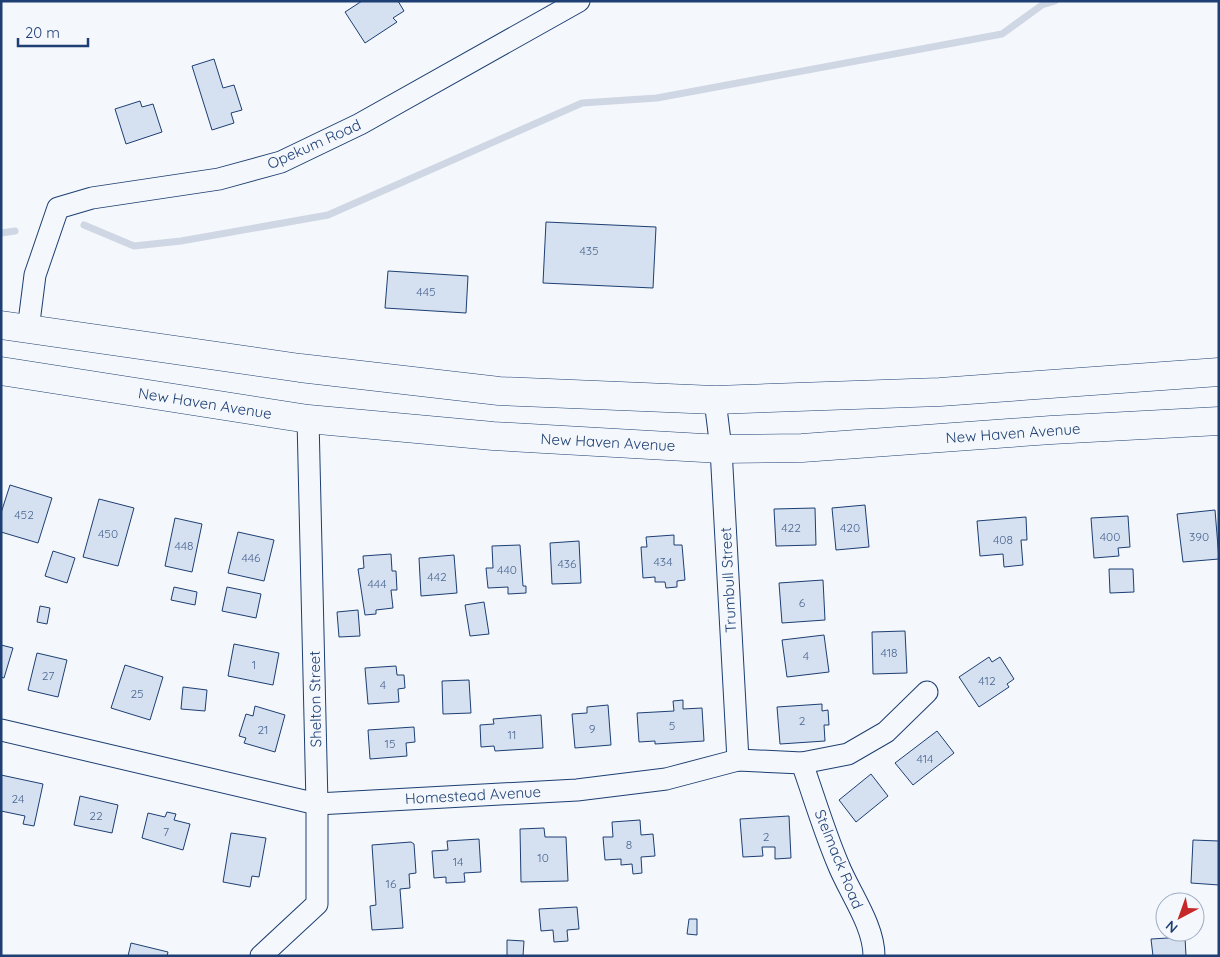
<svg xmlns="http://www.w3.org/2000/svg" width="1220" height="957" viewBox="0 0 1220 957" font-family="Quicksand,sans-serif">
	<rect width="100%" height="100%" fill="#f4f7fb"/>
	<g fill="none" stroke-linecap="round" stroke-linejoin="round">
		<g stroke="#cfd7e4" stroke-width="7">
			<path d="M 84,225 L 134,246 L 181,241 L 328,215 L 582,103 L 657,98 L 1002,34 L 1042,5 L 1055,1"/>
			<path d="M 1,233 L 15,231"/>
		</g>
	</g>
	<g fill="#d5e0f0" stroke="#1d3f73">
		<path d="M 362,1 L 398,1 L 404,11 L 393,18 L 397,22 L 365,43 L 345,12 Z"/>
		<path d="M 214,59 L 223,88 L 234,85 L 242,110 L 231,113 L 234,123 L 212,130 L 192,66 Z"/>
		<path d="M 140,101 L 142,107 L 153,104 L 162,132 L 126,144 L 115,109 Z"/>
		<path d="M 546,222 L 656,227 L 653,288 L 543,283 Z"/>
		<path d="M 388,271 L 468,276 L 466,313 L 385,308 Z"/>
		<path d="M 10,485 L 52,498 L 38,543 L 1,532 L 1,513 Z"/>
		<path d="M 99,499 L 134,508 L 118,566 L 83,557 Z"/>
		<path d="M 865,505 L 869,547 L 836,550 L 832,508 Z"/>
		<path d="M 815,508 L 816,545 L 776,546 L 774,509 Z"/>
		<path d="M 1215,510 L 1219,559 L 1183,562 L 1177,514 Z"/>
		<path d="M 1128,516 L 1130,547 L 1118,548 L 1119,556 L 1094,558 L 1091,518 Z"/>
		<path d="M 1026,517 L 1027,540 L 1021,540 L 1023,565 L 1004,567 L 1003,554 L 980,556 L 977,521 Z"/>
		<path d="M 175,518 L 202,524 L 192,572 L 165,566 Z"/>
		<path d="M 238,532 L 274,540 L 264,581 L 228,573 Z"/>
		<path d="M 674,535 L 674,545 L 682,545 L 685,580 L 677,581 L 677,587 L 666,588 L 665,582 L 655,582 L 655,577 L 643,578 L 641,547 L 647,547 L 646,537 Z"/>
		<path d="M 579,541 L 581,583 L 552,584 L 550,543 Z"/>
		<path d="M 520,545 L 523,586 L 526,586 L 526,593 L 508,594 L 508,587 L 488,588 L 486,568 L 493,568 L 492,546 Z"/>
		<path d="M 53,551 L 75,558 L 67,583 L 45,576 Z"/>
		<path d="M 391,554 L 392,571 L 396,571 L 397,590 L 391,590 L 393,608 L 376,610 L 376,614 L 365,615 L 358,569 L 364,568 L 363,556 Z"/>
		<path d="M 454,555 L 457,593 L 421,596 L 419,558 Z"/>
		<path d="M 1109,569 L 1133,569 L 1134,592 L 1110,593 Z"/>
		<path d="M 823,580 L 825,620 L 782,623 L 779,583 Z"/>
		<path d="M 174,587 L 197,592 L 195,605 L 171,600 Z"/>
		<path d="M 227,587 L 261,594 L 256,618 L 222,611 Z"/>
		<path d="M 484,602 L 489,634 L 470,636 L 465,605 Z"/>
		<path d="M 40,606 L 50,608 L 47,624 L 37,622 Z"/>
		<path d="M 358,610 L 360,636 L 339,637 L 337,612 Z"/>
		<path d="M 905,631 L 907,673 L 873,674 L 872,632 Z"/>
		<path d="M 824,635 L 829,672 L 787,677 L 782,640 Z"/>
		<path d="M 234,644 L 279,653 L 273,685 L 228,676 Z"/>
		<path d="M 1,645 L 13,648 L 4,678 L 1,677 Z"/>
		<path d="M 37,653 L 67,660 L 58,697 L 28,690 Z"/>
		<path d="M 989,657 L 992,662 L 1000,657 L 1014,679 L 1007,684 L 1009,687 L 979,707 L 959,677 Z"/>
		<path d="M 125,665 L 163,677 L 150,720 L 111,708 Z"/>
		<path d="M 396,666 L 397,675 L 404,675 L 405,688 L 398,689 L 399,702 L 368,704 L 365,668 Z"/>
		<path d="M 469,680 L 471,713 L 443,714 L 442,681 Z"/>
		<path d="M 183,687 L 207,690 L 205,711 L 181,709 Z"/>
		<path d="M 683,700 L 683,709 L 702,708 L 704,741 L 655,744 L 655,741 L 639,742 L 637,713 L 674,711 L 673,701 Z"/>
		<path d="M 822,704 L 822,711 L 828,710 L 829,725 L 824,725 L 825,741 L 780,744 L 777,707 Z"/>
		<path d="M 608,705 L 611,745 L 575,748 L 572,714 L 587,713 L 587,707 Z"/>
		<path d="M 255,706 L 285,715 L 275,752 L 244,743 L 246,738 L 239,736 L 246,714 L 253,716 Z"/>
		<path d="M 541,715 L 543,748 L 495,751 L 494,746 L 481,747 L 480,725 L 494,724 L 493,719 Z"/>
		<path d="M 414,727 L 415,742 L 406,743 L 407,756 L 370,759 L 368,730 Z"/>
		<path d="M 937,731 L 954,753 L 913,785 L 895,763 Z"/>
		<path d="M 871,774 L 888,796 L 856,822 L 839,800 Z"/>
		<path d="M 1,775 L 43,784 L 34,826 L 23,824 L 25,816 L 1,811 Z"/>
		<path d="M 80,796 L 118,805 L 112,833 L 74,825 Z"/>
		<path d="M 167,812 L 176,814 L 174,820 L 190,824 L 183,850 L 142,838 L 148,813 L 165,817 Z"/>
		<path d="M 789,816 L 791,858 L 775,859 L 775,847 L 762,847 L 763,856 L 743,857 L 740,819 Z"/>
		<path d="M 640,820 L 641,835 L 653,834 L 655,856 L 641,857 L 642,873 L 633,874 L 632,864 L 621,865 L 621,859 L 605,860 L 603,837 L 613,837 L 612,822 Z"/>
		<path d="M 544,828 L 545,837 L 566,837 L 568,881 L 521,882 L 520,829 Z"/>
		<path d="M 231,833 L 266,838 L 259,877 L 252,876 L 250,887 L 223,882 Z"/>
		<path d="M 479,839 L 481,872 L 464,873 L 465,882 L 446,883 L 446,877 L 434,878 L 432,851 L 448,850 L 447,841 Z"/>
		<path d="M 1193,840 L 1219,841 L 1219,885 L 1191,883 Z"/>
		<path d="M 411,842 L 414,844 L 416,873 L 409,874 L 410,888 L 400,889 L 403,928 L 372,930 L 370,906 L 376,905 L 372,845 Z"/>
		<path d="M 577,907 L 579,929 L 567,930 L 568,941 L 554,942 L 553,930 L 541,931 L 539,909 Z"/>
		<path d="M 689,919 L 697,919 L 697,935 L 687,934 Z"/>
		<path d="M 1185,937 L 1186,956 L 1153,956 L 1151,939 Z"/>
		<path d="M 507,940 L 524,941 L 523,956 L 507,956 Z"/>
		<path d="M 131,943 L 168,952 L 167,956 L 128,956 Z"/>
	</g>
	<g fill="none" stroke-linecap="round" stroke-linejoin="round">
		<g stroke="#1d3f73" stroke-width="23">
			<g id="street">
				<path d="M 28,330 L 35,275 L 58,208 L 92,198 L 219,179 L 281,162 L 360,124 L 579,1"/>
				<path d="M 715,400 L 721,449 L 738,760"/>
				<path d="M 1,730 L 317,804 L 577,790 L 666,779 L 738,760 L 802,763 L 848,754 L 886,732 L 927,692"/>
				<path d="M 802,763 C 814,797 824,831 838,864 C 849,892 874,925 874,956"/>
				<path d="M 261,956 L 317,904 L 317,804 L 308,419"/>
			</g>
		</g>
		<g stroke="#1d3f73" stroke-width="29">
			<g id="highway">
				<path d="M 1,325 L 300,368 L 499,391 L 715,400 L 940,392 L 1219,372"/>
				<path d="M 1,371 L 308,419 L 493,436 L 721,449 L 802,448 L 1051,430 L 1219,421"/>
			</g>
		</g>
		<use href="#street" stroke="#f4f7fb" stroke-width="21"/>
		<use href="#highway" stroke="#f4f7fb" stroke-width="28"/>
	</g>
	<g text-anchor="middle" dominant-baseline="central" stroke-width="4" stroke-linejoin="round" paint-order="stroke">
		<g font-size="12" fill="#4b6792">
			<text x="589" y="250">435</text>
			<text x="426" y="291">445</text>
			<text x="24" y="514">452</text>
			<text x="791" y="527">422</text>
			<text x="850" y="527">420</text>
			<text x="108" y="533">450</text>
			<text x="1110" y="536">400</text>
			<text x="1199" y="536">390</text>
			<text x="1003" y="539">408</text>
			<text x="184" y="545">448</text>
			<text x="251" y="557">446</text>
			<text x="663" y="561">434</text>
			<text x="567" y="563">436</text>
			<text x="507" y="569">440</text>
			<text x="437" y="576">442</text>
			<text x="377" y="583">444</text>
			<text x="802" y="602">6</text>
			<text x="889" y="652">418</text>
			<text x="806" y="655">4</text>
			<text x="254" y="664">1</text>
			<text x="48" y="675">27</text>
			<text x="987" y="680">412</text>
			<text x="383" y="684">4</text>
			<text x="137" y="693">25</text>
			<text x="802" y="720">2</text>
			<text x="672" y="725">5</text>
			<text x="592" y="728">9</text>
			<text x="263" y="729">21</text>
			<text x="512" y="734">11</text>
			<text x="390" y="743">15</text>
			<text x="925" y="758">414</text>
			<text x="18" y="798">24</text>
			<text x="96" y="815">22</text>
			<text x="166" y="831">7</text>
			<text x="766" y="836">2</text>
			<text x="629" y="844">8</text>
			<text x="543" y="857">10</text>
			<text x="458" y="861">14</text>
			<text x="391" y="883">16</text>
		</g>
		<g font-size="15" fill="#1d3f73" stroke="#f4f7fb">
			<text transform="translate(314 144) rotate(-24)">Opekum Road</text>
			<text transform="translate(205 403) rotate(9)">New Haven Avenue</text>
			<text transform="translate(1013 433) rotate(-4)">New Haven Avenue</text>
			<text transform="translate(608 442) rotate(3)">New Haven Avenue</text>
			<text transform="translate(728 580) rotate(-93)">Trumbull Street</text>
			<text transform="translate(315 699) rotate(-91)">Shelton Street</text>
			<text transform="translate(473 795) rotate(-3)">Homestead Avenue</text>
			<text transform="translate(839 859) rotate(68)">Stelmack Road</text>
		</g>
	</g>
	<rect width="1220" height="957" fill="none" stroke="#1d3f73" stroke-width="5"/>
	<g transform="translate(1180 917) rotate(221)"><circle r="24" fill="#f4f7fb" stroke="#9eadc5"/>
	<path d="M0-4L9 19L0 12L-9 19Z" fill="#c62828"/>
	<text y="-8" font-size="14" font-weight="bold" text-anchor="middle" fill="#1d3f73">N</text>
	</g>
	<path d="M18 38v8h70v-8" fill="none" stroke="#1d3f73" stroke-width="2.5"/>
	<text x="25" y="38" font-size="15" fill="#1d3f73" stroke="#f4f7fb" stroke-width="4" paint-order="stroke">20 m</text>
</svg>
